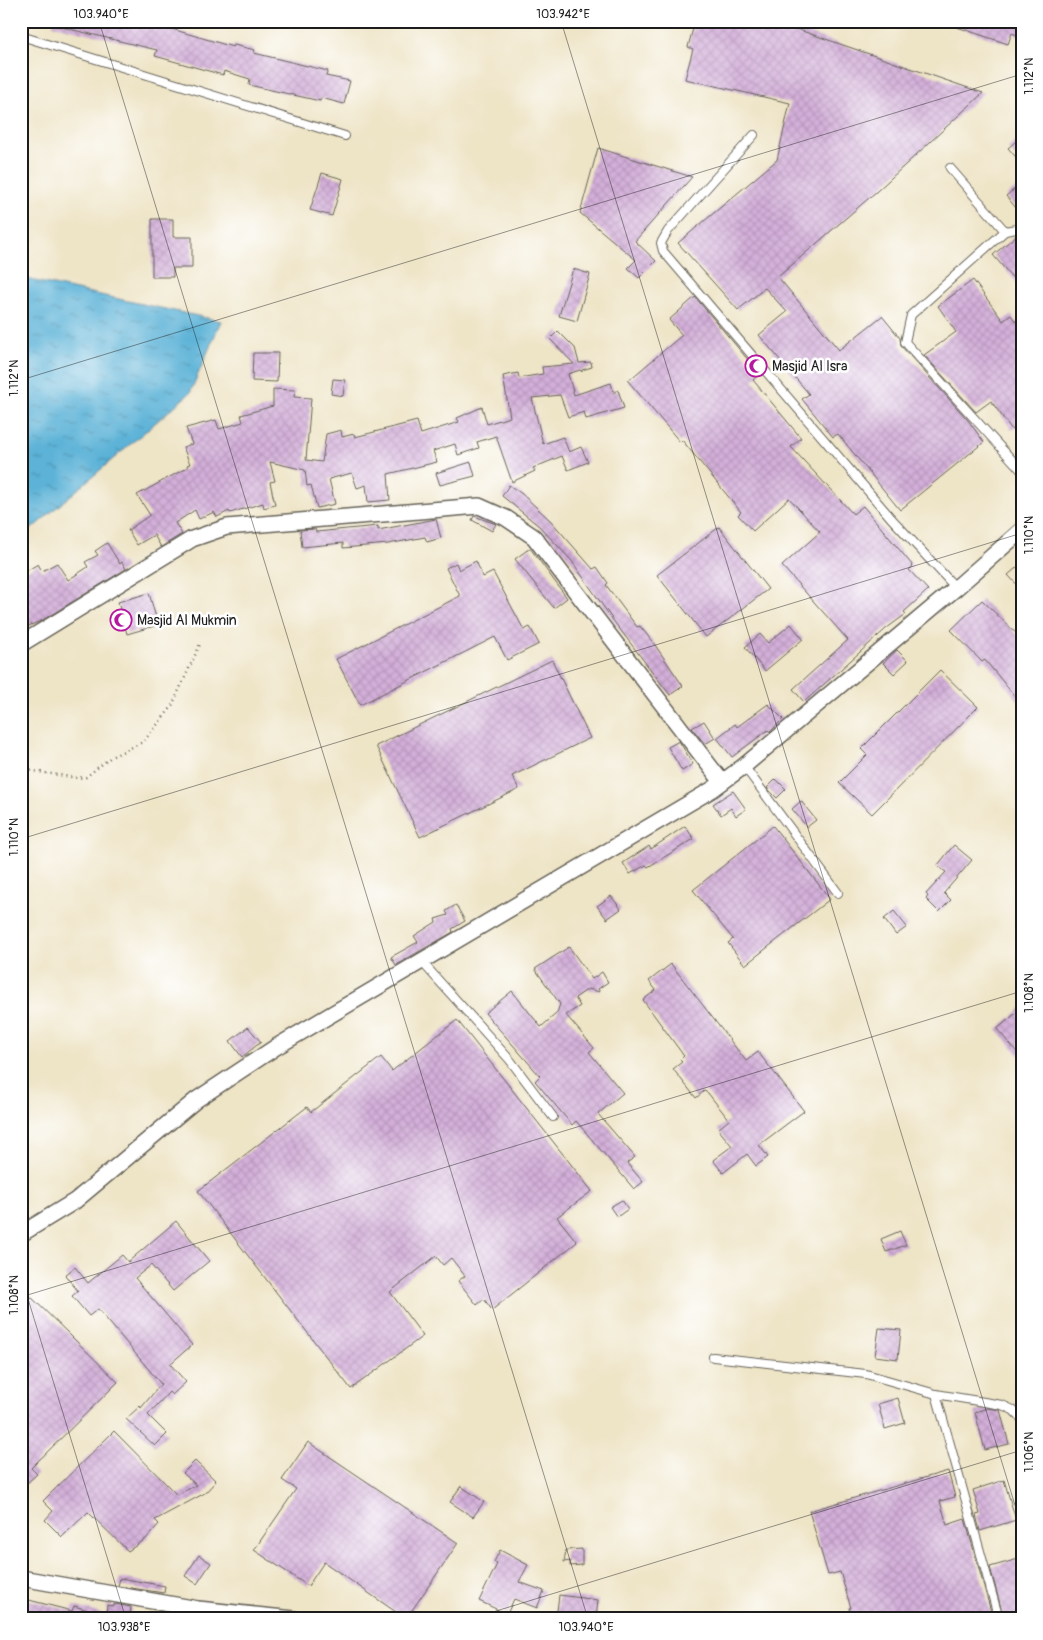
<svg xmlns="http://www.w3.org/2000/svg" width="1043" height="1640" viewBox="0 0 1043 1640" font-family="Pangolin,sans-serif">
	<defs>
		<pattern id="water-ripples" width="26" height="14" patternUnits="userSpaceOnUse" patternTransform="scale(1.25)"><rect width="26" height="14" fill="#5bb2d7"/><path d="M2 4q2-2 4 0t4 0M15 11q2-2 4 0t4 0" fill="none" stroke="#4a90ae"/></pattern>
		<pattern id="building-cross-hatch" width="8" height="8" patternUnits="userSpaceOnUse" patternTransform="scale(1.25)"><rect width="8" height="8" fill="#d3afd9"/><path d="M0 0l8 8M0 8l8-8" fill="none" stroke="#b596ba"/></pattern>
	</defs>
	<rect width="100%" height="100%" fill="#fff"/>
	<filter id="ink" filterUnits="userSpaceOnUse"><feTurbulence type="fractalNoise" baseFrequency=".02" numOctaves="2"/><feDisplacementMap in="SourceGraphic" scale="10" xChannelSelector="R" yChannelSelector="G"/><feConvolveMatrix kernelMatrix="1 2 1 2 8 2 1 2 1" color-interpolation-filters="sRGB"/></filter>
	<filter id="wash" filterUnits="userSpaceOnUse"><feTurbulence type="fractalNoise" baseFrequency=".0096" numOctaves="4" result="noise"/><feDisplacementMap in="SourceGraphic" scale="20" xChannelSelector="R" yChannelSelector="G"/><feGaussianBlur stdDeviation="1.12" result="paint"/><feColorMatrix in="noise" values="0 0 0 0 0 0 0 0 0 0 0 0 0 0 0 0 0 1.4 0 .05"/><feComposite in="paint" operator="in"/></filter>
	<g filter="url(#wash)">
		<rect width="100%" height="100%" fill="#eee4c6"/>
		<path fill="url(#water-ripples)" stroke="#3c677a" d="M 21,278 L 221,321 L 190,393 L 21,538 Z"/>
		<g id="blocks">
			<g fill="url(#building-cross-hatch)">
				<path d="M 53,21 L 135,21 L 147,25 L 148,22 L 233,47 L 234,45 L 255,50 L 254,53 L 328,71 L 326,76 L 350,81 L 344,104 L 321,98 L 320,101 L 249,85 L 250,79 L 224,71 L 223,75 L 155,56 L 157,50 L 53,25 Z"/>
				<path d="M 695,21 L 773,21 L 983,93 L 877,191 L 778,277 L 839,350 L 882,316 L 900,338 L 901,346 L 967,419 L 984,442 L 900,510 L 838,434 L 833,437 L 802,399 L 809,394 L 759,335 L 787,312 L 765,288 L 738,310 L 678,243 L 777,160 L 790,103 L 685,79 L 693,49 L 688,47 Z"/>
				<path d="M 945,21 L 1022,21 L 1022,37 L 1012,33 L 1008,44 L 945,23 Z"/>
				<path d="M 1022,136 L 1022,164 L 1008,148 Z"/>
				<path d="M 598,148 L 692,177 L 635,241 L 656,261 L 639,278 L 628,268 L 636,260 L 580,213 Z"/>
				<path d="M 322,173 L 343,179 L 332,216 L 310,210 Z"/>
				<path d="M 1022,183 L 1022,215 L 1006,196 Z"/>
				<path d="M 152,219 L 173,219 L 173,237 L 192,237 L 192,268 L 173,268 L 173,277 L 152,277 Z"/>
				<path d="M 1022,234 L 1022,289 L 993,255 L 1017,235 Z"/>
				<path d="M 573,269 L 590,274 L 577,321 L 559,316 Z"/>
				<path d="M 973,280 L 1003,321 L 1011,315 L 1022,330 L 1022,423 L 1012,430 L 991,401 L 976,412 L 924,355 L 956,332 L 938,306 Z"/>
				<path d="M 695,297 L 760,374 L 753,380 L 801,438 L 791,447 L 853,514 L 863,506 L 913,566 L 909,570 L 928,590 L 904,612 L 906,614 L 887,628 L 804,702 L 793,689 L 848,640 L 782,566 L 820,532 L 789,498 L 753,531 L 738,515 L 741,512 L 682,440 L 680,442 L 628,381 L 682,335 L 669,320 Z"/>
				<path d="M 558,331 L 575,348 L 579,363 L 591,362 L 592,367 L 582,370 L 582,372 L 580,370 L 568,374 L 574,395 L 611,383 L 614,393 L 618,390 L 624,408 L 586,419 L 584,412 L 568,417 L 560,395 L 532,398 L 543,444 L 563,437 L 569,452 L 581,447 L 588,462 L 568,470 L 562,456 L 533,468 L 535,471 L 512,482 L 496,436 L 477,442 L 479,448 L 458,455 L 455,444 L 433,451 L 437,462 L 388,474 L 390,500 L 368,502 L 366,485 L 357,488 L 352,473 L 329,479 L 335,504 L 317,508 L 311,485 L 307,486 L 305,470 L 270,462 L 275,481 L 270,482 L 275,505 L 264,508 L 263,503 L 230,513 L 229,511 L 217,517 L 214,512 L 199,519 L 195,510 L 175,523 L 182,534 L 161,547 L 154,535 L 137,545 L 128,530 L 150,515 L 137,495 L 188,467 L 187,465 L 190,464 L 183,447 L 192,444 L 186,428 L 216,420 L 219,429 L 243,422 L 241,415 L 273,406 L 273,389 L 295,390 L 294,397 L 311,398 L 306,460 L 322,462 L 326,434 L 341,430 L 342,437 L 354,434 L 355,437 L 417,421 L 421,434 L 459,422 L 457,418 L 482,407 L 487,424 L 510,417 L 503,376 L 518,373 L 519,378 L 543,374 L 542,367 L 574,364 L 550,339 Z"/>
				<path d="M 253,353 L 278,353 L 277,382 L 252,381 Z"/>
				<path d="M 333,379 L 345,380 L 343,396 L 331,394 Z"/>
				<path d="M 471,462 L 475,476 L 440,485 L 436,473 Z"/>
				<path d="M 509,485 L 522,494 L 551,521 L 593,569 L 597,567 L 608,583 L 606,585 L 637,627 L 640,626 L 655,645 L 683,686 L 670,695 L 615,623 L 571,560 L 539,526 L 502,496 Z"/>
				<path d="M 474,516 L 496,524 L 492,531 L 472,520 Z"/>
				<path d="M 436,519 L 441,538 L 427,542 L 425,537 L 388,544 L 343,548 L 343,543 L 302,547 L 300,530 L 315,529 L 316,532 L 378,526 L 378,530 Z"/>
				<path d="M 719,527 L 768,589 L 706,637 L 657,575 Z"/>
				<path d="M 107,543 L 120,564 L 122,562 L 126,569 L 41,621 L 21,629 L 21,574 L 38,564 L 42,571 L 57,563 L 68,580 L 88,567 L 85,562 L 98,555 L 95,551 Z"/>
				<path d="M 530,548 L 567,598 L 554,608 L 515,559 Z"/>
				<path d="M 476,561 L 483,577 L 493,572 L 524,630 L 530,627 L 539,644 L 507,660 L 495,637 L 360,705 L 336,659 L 460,596 L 446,568 L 456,563 L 459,570 Z"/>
				<path d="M 1022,563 L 1022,590 L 1008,575 Z"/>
				<path d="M 149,593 L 158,625 L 127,634 L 118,602 Z"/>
				<path d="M 982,600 L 1022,639 L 1022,705 L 985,660 L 982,662 L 951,630 Z"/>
				<path d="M 791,624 L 803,639 L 765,671 L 745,647 L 760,634 L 768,643 Z"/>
				<path d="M 897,650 L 908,661 L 894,674 L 883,663 Z"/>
				<path d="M 552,660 L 590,738 L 512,776 L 519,789 L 420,837 L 376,746 Z"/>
				<path d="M 940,670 L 978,707 L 872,814 L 839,783 L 867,755 L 861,749 Z"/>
				<path d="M 768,704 L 783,719 L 770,732 L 768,730 L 732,757 L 717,738 L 735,724 L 737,727 Z"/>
				<path d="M 704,721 L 715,738 L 705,744 L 692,728 Z"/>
				<path d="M 679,741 L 693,764 L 682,771 L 668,747 Z"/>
				<path d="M 776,779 L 786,789 L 777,798 L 767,788 Z"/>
				<path d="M 733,791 L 746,809 L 736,816 L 731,808 L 721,815 L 713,804 Z"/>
				<path d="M 801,801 L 816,820 L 807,827 L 792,809 Z"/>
				<path d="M 685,826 L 694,839 L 648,867 L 646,865 L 630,874 L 623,863 L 649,846 L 651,849 Z"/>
				<path d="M 773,826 L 830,899 L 745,965 L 728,943 L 733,939 L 693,890 Z"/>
				<path d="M 954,845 L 972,860 L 944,893 L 951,900 L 939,912 L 926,899 L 928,896 L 926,894 L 946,872 L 937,866 Z"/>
				<path d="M 611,896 L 621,909 L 607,919 L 597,906 Z"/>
				<path d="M 456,905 L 465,921 L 452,929 L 453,932 L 396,965 L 391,957 L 418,942 L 414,936 L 436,922 L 435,919 L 448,915 L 446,911 Z"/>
				<path d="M 894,911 L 907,927 L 896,935 L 884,919 Z"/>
				<path d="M 569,947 L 592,979 L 602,972 L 608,982 L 598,989 L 600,992 L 588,989 L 575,998 L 580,1006 L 566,1015 L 594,1048 L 589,1052 L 623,1093 L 598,1114 L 635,1157 L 627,1163 L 643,1182 L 634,1189 L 576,1121 L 572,1125 L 535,1081 L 540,1076 L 485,1013 L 512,991 L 541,1027 L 557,1013 L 560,1004 L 535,969 Z"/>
				<path d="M 671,964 L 746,1061 L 758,1052 L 804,1111 L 759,1145 L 768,1157 L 756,1166 L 747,1154 L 723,1173 L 713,1160 L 732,1146 L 718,1129 L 729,1120 L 708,1093 L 704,1091 L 696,1098 L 673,1069 L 682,1062 L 680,1060 L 684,1056 L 643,1000 L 656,990 L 649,981 Z"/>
				<path d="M 1022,1008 L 1022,1058 L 997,1029 Z"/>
				<path d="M 457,1020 L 592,1191 L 557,1217 L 577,1242 L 492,1310 L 484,1299 L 477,1305 L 458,1281 L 465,1276 L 451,1258 L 443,1265 L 436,1256 L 390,1292 L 423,1336 L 351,1389 L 198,1191 L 307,1107 L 311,1112 L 381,1057 L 392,1071 Z"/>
				<path d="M 248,1027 L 261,1042 L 242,1057 L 230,1041 Z"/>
				<path d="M 622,1200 L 628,1209 L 617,1217 L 610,1207 Z"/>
				<path d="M 176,1221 L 209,1261 L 173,1291 L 151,1265 L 135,1278 L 192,1345 L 170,1364 L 186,1382 L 172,1395 L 169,1392 L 148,1415 L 167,1434 L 155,1446 L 126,1419 L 140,1406 L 141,1408 L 161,1384 L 98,1309 L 89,1316 L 72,1296 L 78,1291 L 65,1275 L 75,1267 L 88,1283 L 122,1255 L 128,1262 Z"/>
				<path d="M 900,1231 L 906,1245 L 886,1252 L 881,1239 Z"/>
				<path d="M 26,1292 L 118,1382 L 31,1468 L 37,1474 L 26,1484 L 21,1479 L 21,1297 Z"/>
				<path d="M 879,1328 L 901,1330 L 898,1359 L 875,1356 Z"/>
				<path d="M 898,1398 L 905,1423 L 885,1429 L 878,1404 Z"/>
				<path d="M 988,1408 L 1000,1410 L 1009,1444 L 985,1450 L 975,1412 Z"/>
				<path d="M 114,1431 L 177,1495 L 196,1485 L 183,1473 L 195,1461 L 216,1481 L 205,1493 L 155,1520 L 159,1524 L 146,1539 L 128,1551 L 88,1512 L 62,1537 L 45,1520 L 53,1511 L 43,1501 Z"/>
				<path d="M 308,1442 L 458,1543 L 406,1619 L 324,1562 L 308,1586 L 254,1550 L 296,1489 L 282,1480 Z"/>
				<path d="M 948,1471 L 955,1497 L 940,1501 L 947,1525 L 965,1519 L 993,1619 L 852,1619 L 849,1608 L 851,1608 L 840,1572 L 828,1575 L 809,1511 Z"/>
				<path d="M 1004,1480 L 1016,1520 L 980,1531 L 976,1515 L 980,1514 L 973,1490 Z"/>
				<path d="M 461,1486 L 484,1502 L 473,1517 L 450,1502 Z"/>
				<path d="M 582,1549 L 582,1565 L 570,1566 L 570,1561 L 564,1562 L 566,1550 Z"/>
				<path d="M 500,1550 L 528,1565 L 519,1582 L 544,1591 L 537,1608 L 514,1599 L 507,1614 L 479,1601 L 497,1564 L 494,1562 Z"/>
				<path d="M 199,1555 L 211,1563 L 197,1584 L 185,1576 Z"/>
				<path d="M 1022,1558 L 1022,1619 L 1004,1619 L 990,1567 Z"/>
				<path d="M 120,1578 L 165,1586 L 164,1593 L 118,1586 Z"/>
				<path d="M 559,1595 L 598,1600 L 596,1619 L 556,1619 Z"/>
				<path d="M 21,1598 L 72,1611 L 74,1606 L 106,1615 L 107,1605 L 114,1606 L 115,1604 L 131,1607 L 130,1619 L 35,1619 L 21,1611 Z"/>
			</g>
		</g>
	</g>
	<g filter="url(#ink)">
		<use href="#blocks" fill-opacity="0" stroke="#666258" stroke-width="1"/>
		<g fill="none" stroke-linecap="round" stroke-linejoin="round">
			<g stroke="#666258" stroke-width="10">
				<g id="service">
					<path d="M 21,36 L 345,136"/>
					<path d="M 754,135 L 668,231 L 661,243 L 663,251 L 891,518 L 956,588"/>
					<path d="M 950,168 L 1005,231"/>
					<path d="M 1022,228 L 1005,231 L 911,315 L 905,342 L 1022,471"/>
					<path d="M 744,766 L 838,893"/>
					<path d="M 422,962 L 510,1060 L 553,1117"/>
					<path d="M 713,1357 L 866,1374 L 936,1394 L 1002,1405 L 1013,1410 L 1022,1419"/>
					<path d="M 936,1394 L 999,1619"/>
				</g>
			</g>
			<g stroke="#666258" stroke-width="18">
				<g id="minor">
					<path d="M 21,644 L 192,539 L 227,527 L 479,506 L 506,518 L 534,537 L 722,782"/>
					<path d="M 21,1234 L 75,1201 L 196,1100 L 276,1047 L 713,789 L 744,766 L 956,588 L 1022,530"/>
					<path d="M 21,1578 L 198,1609 L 294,1619"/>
				</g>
			</g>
			<path stroke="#666258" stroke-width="2.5" stroke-dasharray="1 4" stroke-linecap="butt" d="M 21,769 L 77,778 L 86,777 L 111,757 L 143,742 L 171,708 L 201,642"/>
			<use href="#service" stroke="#fff" stroke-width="8"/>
			<use href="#minor" stroke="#fff" stroke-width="15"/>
		</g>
	</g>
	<path fill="none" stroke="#1c1c1c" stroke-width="1" stroke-opacity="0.45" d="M 99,21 L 588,1619M 561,21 L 1022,1528M 21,380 L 1022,74M 21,839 L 1022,533M 21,1276 L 126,1619M 21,1297 L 1022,991M 470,1619 L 1022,1450"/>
	<defs>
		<g id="mosque-ring" transform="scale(1.125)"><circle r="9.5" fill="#fff" stroke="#b5179e" stroke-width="1.5"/><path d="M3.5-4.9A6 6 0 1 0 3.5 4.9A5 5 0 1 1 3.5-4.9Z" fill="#b5179e"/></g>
	</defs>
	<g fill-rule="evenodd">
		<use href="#mosque-ring" x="756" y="366"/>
		<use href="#mosque-ring" x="121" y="620"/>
	</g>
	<g text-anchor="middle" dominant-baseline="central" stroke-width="5" stroke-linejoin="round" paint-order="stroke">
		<g font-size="14" fill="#1c1c1c" stroke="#fff" text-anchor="start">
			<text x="772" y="366">Masjid Al Isra</text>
			<text x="137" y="620">Masjid Al Mukmin</text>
		</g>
	</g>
	<rect width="1043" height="1640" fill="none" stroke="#fff" stroke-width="55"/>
	<rect x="28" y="28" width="988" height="1584" fill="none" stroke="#1c1c1c" stroke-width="2"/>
	<g font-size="12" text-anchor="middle" fill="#1c1c1c">
		<text x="101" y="18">103.940°E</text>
		<text x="563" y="18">103.942°E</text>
		<text transform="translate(1029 76) rotate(-90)" y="4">1.112°N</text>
		<text transform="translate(14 378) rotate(-90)" y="4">1.112°N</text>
		<text transform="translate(1029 535) rotate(-90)" y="4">1.110°N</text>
		<text transform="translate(14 837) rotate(-90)" y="4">1.110°N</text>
		<text transform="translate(1029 993) rotate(-90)" y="4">1.108°N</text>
		<text transform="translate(14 1295) rotate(-90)" y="4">1.108°N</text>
		<text transform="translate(1029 1452) rotate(-90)" y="4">1.106°N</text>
		<text x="124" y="1631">103.938°E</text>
		<text x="586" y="1631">103.940°E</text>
	</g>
</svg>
